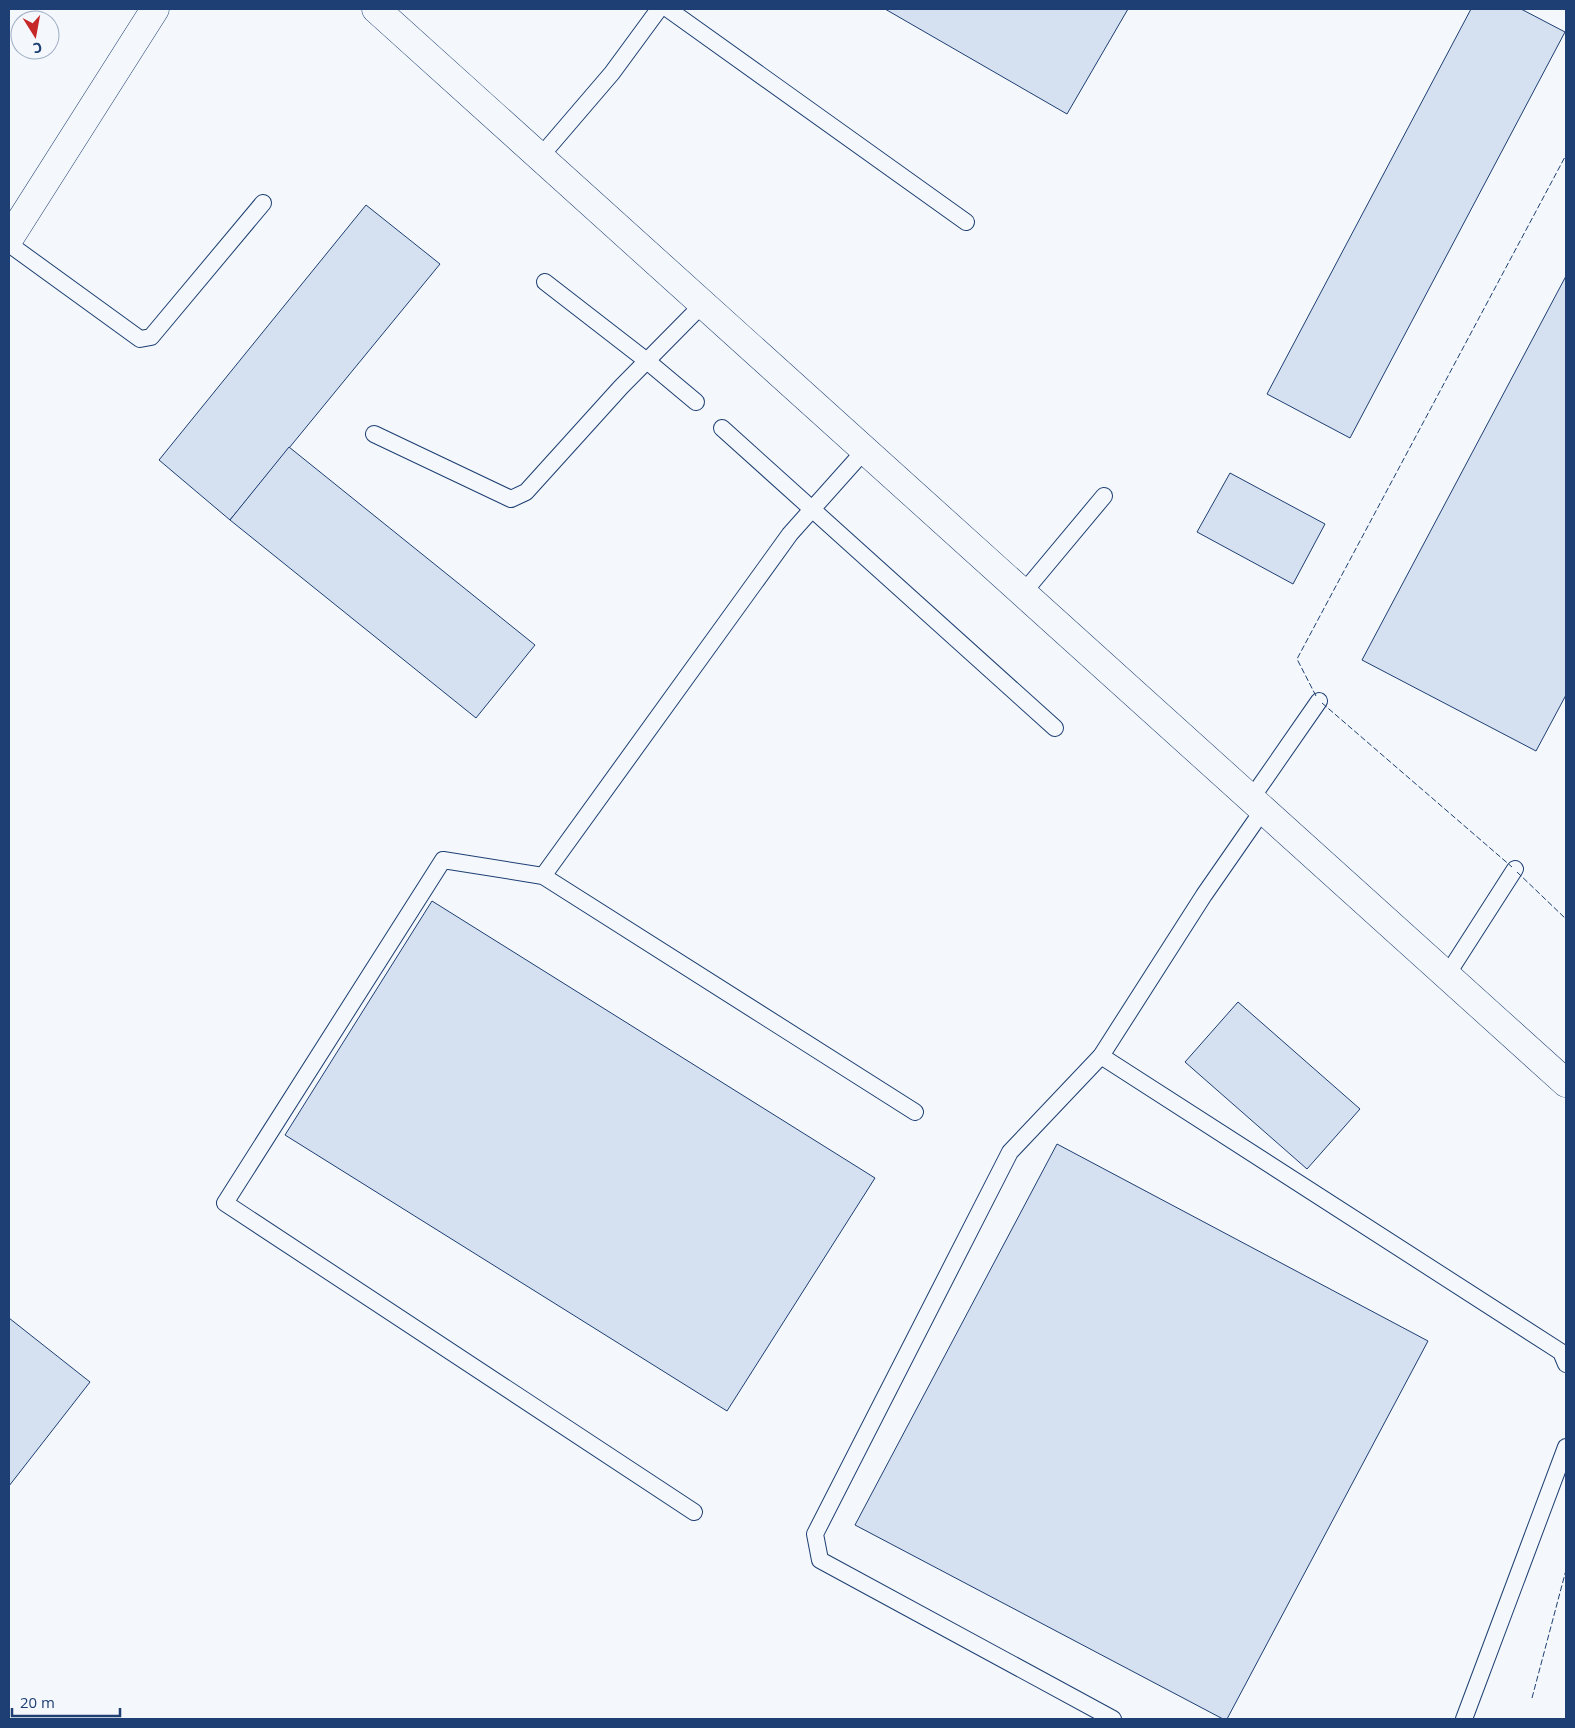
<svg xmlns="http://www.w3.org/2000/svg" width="1575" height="1728" viewBox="0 0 1575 1728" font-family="'Open Sans',sans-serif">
	<rect width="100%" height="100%" fill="#f4f7fb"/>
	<g fill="#d5e0f0" stroke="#1d3f73">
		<path d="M 885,9 L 1128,9 L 1067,114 Z"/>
		<path d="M 1471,9 L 1521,9 L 1565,32 L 1350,438 L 1267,394 Z"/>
		<path d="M 366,205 L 440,264 L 230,520 L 159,460 Z"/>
		<path d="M 1566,276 L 1566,695 L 1536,751 L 1362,660 Z"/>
		<path d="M 289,447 L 535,645 L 476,718 L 230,520 Z"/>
		<path d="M 1230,473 L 1325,524 L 1293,584 L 1197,532 Z"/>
		<path d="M 432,901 L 875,1178 L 727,1411 L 285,1135 Z"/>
		<path d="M 1238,1002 L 1360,1109 L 1307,1169 L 1185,1062 Z"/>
		<path d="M 1057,1144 L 1428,1341 L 1227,1719 L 1223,1719 L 855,1525 Z"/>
		<path d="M 9,1318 L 90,1382 L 9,1486 Z"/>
	</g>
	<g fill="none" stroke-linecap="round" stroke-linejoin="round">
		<g stroke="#1d3f73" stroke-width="18">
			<g id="service">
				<path d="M 668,9 L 966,222"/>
				<path d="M 540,157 L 612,73 L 659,9"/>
				<path d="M 9,244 L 140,339 L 151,337 L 263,203"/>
				<path d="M 545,282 L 647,361 L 696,402"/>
				<path d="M 722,428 L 1055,728"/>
				<path d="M 374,434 L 511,499 L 526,492 L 621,387 L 703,304"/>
				<path d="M 1023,593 L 1104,496"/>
				<path d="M 1251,799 L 1319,701"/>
				<path d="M 543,876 L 790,534 L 865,450"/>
				<path d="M 1447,975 L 1515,869"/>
				<path d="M 1101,1056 L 1561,1352 L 1566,1364"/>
				<path d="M 694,1512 L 225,1203 L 443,860 L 543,876 L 915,1112"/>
				<path d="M 1113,1719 L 820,1560 L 815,1534 L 1010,1152 L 1101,1056 L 1204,895 L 1263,810"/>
				<path d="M 1464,1719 L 1566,1447"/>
			</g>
		</g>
		<g stroke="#1d3f73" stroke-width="29">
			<g id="minor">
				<path d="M 376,9 L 1566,1083"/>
				<path d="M 9,239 L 155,9"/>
			</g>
		</g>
		<use href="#service" stroke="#f4f7fb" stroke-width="16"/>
		<use href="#minor" stroke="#f4f7fb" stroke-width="28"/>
		<g stroke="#1d3f73" stroke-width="1" stroke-dasharray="6 2.5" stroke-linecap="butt">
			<path d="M 1316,696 L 1297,659 L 1566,155"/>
			<path d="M 1322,703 L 1512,867"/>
			<path d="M 1517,872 L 1566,919"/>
			<path d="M 9,1678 L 9,1679"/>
			<path d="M 1532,1698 L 1566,1570"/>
		</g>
	</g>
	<rect width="1575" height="1728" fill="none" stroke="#1d3f73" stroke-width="20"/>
	<g transform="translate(35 35) rotate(169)"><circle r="24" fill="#f4f7fb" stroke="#9eadc5"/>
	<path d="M0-4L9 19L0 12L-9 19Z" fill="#c62828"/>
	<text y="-8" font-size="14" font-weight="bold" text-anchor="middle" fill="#1d3f73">С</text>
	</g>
	<path d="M12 1708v8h108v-8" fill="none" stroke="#1d3f73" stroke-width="2.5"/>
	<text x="20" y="1708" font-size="15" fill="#1d3f73" stroke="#f4f7fb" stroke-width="4" paint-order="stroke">20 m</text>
</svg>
